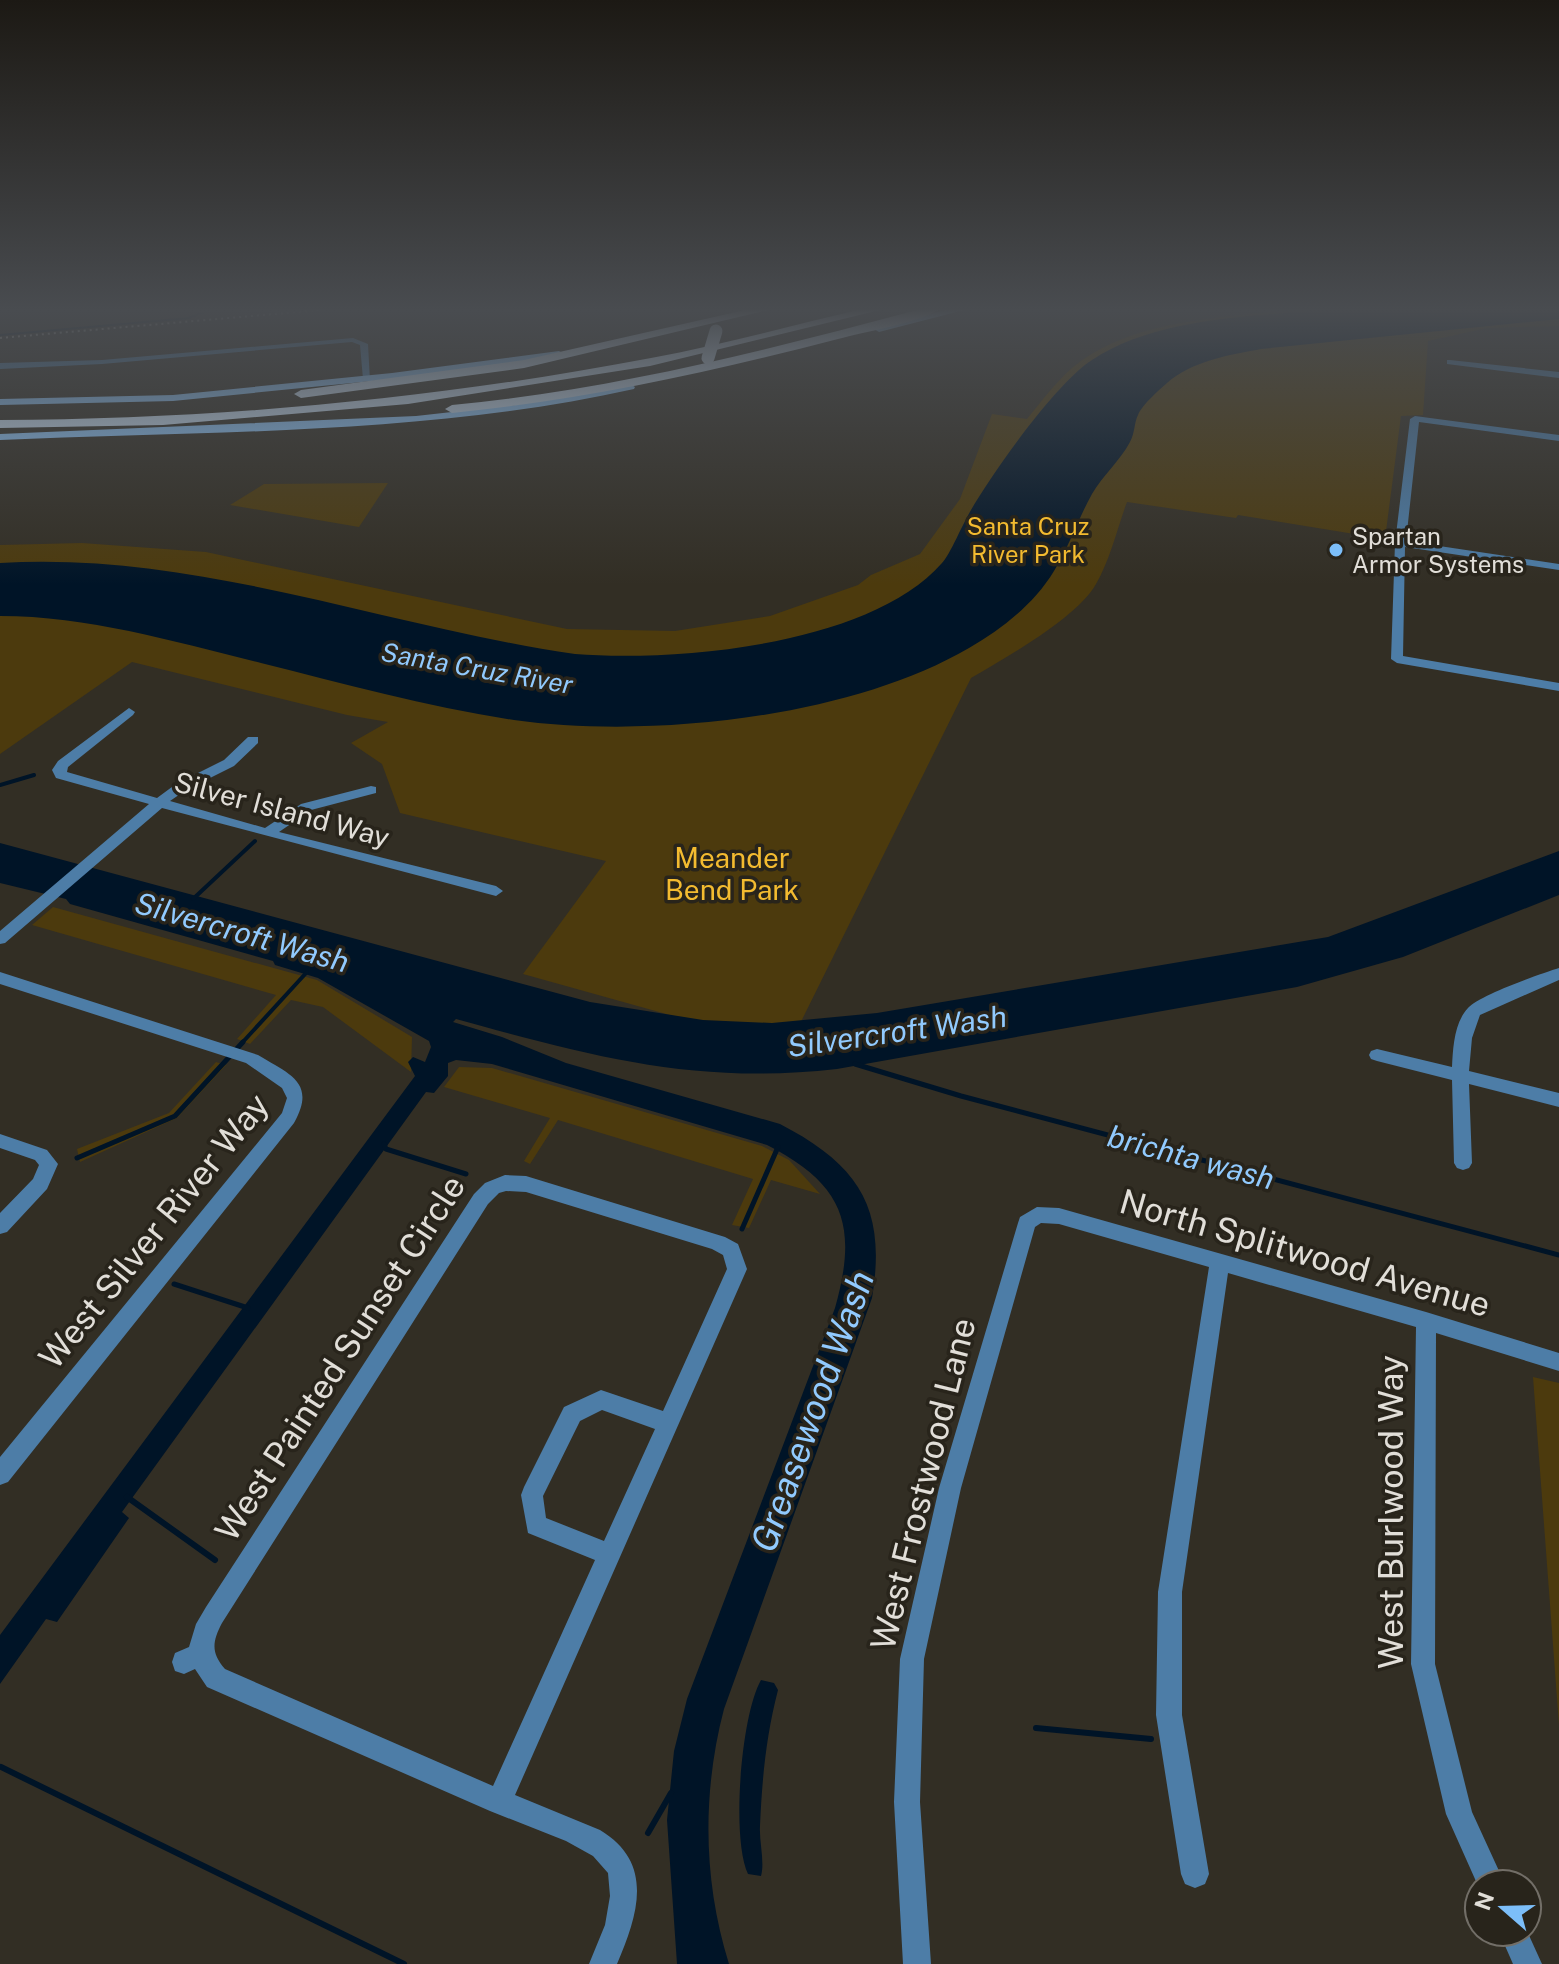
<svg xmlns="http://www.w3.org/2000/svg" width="1559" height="1964" viewBox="0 0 1559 1964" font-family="'Public Sans',sans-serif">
	<rect width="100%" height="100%" fill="#322e24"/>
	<g fill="#4c3a0d">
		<path d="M 1284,310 L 1559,310 L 1559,326 L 1487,328 L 1428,341 L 1423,415 L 1401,416 L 1385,539 L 1238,515 L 1236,518 L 1127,502 C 1117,529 1110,560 1096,584 C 1077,618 1005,658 971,678 L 788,1048 L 523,974 L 606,861 L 400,813 L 382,764 L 351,743 L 388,722 L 347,715 L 132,662 L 0,754 L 0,545 L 82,543 L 206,552 L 567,629 L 675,631 L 770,616 L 858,585 L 871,575 L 920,554 L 960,499 L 992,414 L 1027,419 C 1041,402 1055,383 1072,368 C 1129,320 1215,319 1284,310 Z"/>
		<path d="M 388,483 L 359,527 L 230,505 L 264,484 Z"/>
		<path d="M 53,907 L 317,980 L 412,1037 L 411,1072 L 323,1007 L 291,1000 L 250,1044 L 237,1039 L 276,995 L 32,925 Z"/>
		<path d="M 216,1062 L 226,1065 L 177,1118 L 80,1162 L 77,1149 L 169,1113 Z"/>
		<path d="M 459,1067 L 492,1068 L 762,1146 L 789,1160 L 820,1194 L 771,1180 L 749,1228 L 732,1225 L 753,1179 L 558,1120 L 530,1164 L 524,1161 L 550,1118 L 444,1087 Z"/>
		<path d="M 1533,1377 L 1559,1383 L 1559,1725 Z"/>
	</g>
	<g fill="#001427">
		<path d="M 1321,310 L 1559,310 L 1559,319 L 1261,349 C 1229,355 1192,361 1167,383 C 1159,390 1142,405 1138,415 C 1134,423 1135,433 1130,442 C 1120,461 1102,476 1092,494 C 1078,519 1069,547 1054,571 C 1034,604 1002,629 969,648 C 849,718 650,739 514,720 C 428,707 345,684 261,663 C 175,642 89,616 0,616 L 0,563 C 196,551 383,626 575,654 C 678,662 870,645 942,563 C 950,555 963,523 971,510 C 994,471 1055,384 1092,360 C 1156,318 1247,317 1321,310 Z"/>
		<path d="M 0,843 L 590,1002 L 703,1020 L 772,1023 L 877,1013 L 1328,937 L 1559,851 L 1559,895 L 1403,957 L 1297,987 L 837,1069 C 695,1085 591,1056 456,1019 L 453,1022 L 502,1037 L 566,1063 L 780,1124 C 859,1165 887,1208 872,1298 L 724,1709 C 702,1793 703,1881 729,1964 L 677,1964 L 667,1820 L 674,1751 L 687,1699 L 835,1308 C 858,1226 845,1185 767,1145 L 492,1064 L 456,1060 L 448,1063 L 448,1076 L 434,1093 L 426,1092 L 122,1512 L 129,1518 L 57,1622 L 46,1619 L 0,1684 L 0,1635 L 415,1076 L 408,1062 L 413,1057 L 425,1062 L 431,1047 L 429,1041 L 318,978 L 275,965 L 273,961 L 70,904 L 66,899 L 0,883 Z"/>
		<path d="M 761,1680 L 774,1683 L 778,1690 C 766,1736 762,1780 760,1826 C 759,1842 765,1862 761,1876 L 748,1874 C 731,1838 741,1715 761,1680 Z"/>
	</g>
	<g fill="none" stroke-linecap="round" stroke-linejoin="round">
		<path stroke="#001427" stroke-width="2" d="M 0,335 L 189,318 L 208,310"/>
		<g stroke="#001427" stroke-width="4">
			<path d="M 0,785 L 34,775"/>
			<path d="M 193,899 L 255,841"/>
			<path d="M 241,1044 L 307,972"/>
		</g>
		<g stroke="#001427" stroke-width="5">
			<path d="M 855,1064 L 961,1096 L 1559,1255"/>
			<path d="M 384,1144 L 386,1149 L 466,1174"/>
			<path d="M 77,1158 L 175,1116 L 243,1042"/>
			<path d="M 742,1229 L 778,1147"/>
			<path d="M 174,1284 L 248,1308"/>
		</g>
		<g stroke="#001427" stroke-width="6">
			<path d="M 127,1497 L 215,1560"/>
			<path d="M 1036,1728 L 1151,1739"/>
			<path d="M 1,1767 L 404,1964"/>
			<path d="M 648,1833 L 671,1793"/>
		</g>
		<g fill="#4d7da7" fill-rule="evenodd">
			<path d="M 353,338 L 368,344 L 370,381 L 363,379 L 360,345 L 352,342 L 102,364 L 0,369 L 0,363 L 102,360 Z"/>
			<path d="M 1450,360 L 1559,372 L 1559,378 L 1447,364 L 1447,360 Z"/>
			<path d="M 1415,416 L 1559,435 L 1559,441 L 1419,422 L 1406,541 L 1559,564 L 1559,570 L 1405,547 L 1403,656 L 1559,683 L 1559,691 L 1397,663 L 1391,659 L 1395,543 L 1410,419 Z"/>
			<path d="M 129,708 L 135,712 L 133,715 L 68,767 L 67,772 L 157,798 L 176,784 L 224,760 L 248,737 L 258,737 L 258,743 L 234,766 L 186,790 L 170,801 L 265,828 L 301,804 L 371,786 L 376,787 L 376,793 L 311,810 L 279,832 L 496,886 L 503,891 L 496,896 L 162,808 L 5,943 L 0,944 L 0,931 L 149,804 L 56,778 L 52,770 L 58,761 Z"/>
			<path d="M 1559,968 L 1559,980 L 1480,1015 L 1472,1038 L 1469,1071 L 1559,1093 L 1559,1107 L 1469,1084 L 1472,1163 L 1469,1168 L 1463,1170 L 1457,1168 L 1454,1163 L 1452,1080 L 1377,1061 L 1371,1059 L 1369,1055 L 1371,1051 L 1377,1049 L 1452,1067 C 1453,1048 1454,1023 1468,1008 C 1480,995 1540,974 1559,968 Z"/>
			<path d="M 0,972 L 258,1055 C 289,1074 317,1082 294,1123 L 8,1482 L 0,1485 L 0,1457 L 282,1113 L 287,1098 L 282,1088 L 246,1063 L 0,984 Z"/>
			<path d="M 0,1134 L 47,1150 L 58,1164 L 47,1189 L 7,1232 L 0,1234 L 0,1213 L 33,1179 L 39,1165 L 35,1160 L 0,1148 Z"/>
			<path d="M 505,1175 L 526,1176 L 725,1237 L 738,1244 L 747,1269 L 515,1795 L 600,1830 C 655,1863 638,1915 617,1964 L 589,1964 L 605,1925 L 610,1896 L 608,1873 L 593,1856 L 566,1841 L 490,1811 L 207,1687 L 195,1669 L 184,1674 L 175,1671 L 172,1662 L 175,1653 L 189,1647 L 196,1624 L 206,1607 L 474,1194 L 485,1183 ZM 506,1191 L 526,1192 L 712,1249 L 723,1255 L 727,1269 L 663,1411 L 601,1390 L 564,1407 L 524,1487 L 521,1495 L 528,1533 L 595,1560 L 493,1786 L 225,1669 C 211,1653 212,1642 222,1623 L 488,1204 L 499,1193 ZM 602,1410 L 655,1429 L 604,1541 L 546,1518 L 543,1496 L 580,1421 Z"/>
			<path d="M 1037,1207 L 1059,1208 L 1426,1312 L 1559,1353 L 1559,1371 L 1436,1333 L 1435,1664 L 1472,1812 L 1505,1884 L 1479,1884 L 1479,1888 L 1446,1814 L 1411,1664 L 1416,1327 L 1228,1273 L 1182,1592 L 1182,1715 L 1209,1874 L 1205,1884 L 1195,1888 L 1185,1884 L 1181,1874 L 1156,1715 L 1158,1592 L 1209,1267 L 1059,1224 L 1041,1223 L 1035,1227 L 961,1488 L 924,1659 L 920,1802 L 931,1964 L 903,1964 L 894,1802 L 900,1659 L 939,1488 L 1018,1223 L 1020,1217 Z"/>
			<path d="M 1527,1931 L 1542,1964 L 1513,1964 L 1499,1932 Z"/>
		</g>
		<g fill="#8fc8fc" fill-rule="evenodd">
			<path d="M 945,310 L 964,310 L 879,332 L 874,329 Z"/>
			<path d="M 559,351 L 564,354 L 563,356 L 392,379 L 173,401 L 0,405 L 0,399 L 173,395 L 392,373 Z"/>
			<path d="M 630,384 L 635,387 L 634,389 C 430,435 208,431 0,440 L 0,434 L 416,416 L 515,405 Z"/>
		</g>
		<g fill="#cce2f7" fill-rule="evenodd">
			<path d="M 745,310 L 768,310 L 524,368 L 301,398 L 294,394 L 301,390 L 524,360 Z"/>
			<path d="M 858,310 L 880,310 L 650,366 L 408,404 L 163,425 L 0,428 L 0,420 C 219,419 436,399 651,358 C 721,345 789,326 858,310 Z"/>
			<path d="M 917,310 L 938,310 C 917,323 864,332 838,339 C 710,372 583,400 452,413 L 445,409 L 452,405 C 611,390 764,351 917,310 Z"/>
		</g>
		<path stroke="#bebbb4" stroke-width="2" stroke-dasharray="2 4" stroke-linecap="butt" d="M 0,338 L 320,310"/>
		<path stroke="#cce2f7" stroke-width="13" d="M 708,358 L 716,331"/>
	</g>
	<linearGradient id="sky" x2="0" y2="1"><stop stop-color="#1c1914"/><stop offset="0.53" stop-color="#494c50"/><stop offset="1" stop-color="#494c50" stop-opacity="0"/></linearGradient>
	<rect width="1559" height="585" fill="url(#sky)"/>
	<circle fill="#7cbef9" stroke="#28241b" stroke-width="3" cx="1336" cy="550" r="8"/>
	<g text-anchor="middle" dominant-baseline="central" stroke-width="7" stroke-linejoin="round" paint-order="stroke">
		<g font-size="24" fill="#f3bb30" stroke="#28241b">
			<text x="1028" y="526">Santa Cruz<tspan x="1028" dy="28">River Park</tspan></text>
		</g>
		<g font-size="24" fill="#e1ded8" stroke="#28241b" text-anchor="start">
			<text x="1352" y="536">Spartan<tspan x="1352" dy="28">Armor Systems</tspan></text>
		</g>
		<g font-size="26" font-style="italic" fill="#91cafe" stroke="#28241b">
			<text transform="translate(477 668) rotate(10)">Santa Cruz River</text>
		</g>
		<g font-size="28" fill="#e1ded8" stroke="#28241b">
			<text transform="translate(282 809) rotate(15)">Silver Island Way</text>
		</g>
		<g font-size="28" fill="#f3bb30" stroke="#28241b">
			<text x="732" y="857">Meander<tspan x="732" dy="32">Bend Park</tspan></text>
		</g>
		<g font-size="30" font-style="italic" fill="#91cafe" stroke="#28241b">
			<text transform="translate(242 932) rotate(16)">Silvercroft Wash</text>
			<text transform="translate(897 1031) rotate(-8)">Silvercroft Wash</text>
			<text transform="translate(1191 1157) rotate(15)">brichta wash</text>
		</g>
		<g font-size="34" fill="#e1ded8" stroke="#28241b">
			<text transform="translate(154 1231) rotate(-51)">West Silver River Way</text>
			<text transform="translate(1305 1253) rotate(16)">North Splitwood Avenue</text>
			<text transform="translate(340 1358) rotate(-57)">West Painted Sunset Circle</text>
			<text transform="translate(923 1484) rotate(-76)">West Frostwood Lane</text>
			<text transform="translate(1391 1512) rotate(-90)">West Burlwood Way</text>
		</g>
		<g font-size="36" font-style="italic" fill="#91cafe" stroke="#28241b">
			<text transform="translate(812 1411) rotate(-70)">Greasewood Wash</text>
		</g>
	</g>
	<g transform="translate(1503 1908) rotate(290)"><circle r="38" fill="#28241b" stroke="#726e67" stroke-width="2"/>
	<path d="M0-6L14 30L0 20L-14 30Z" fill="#7cbef9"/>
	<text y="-12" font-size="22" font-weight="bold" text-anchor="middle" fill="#e1ded8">N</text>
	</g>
</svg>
